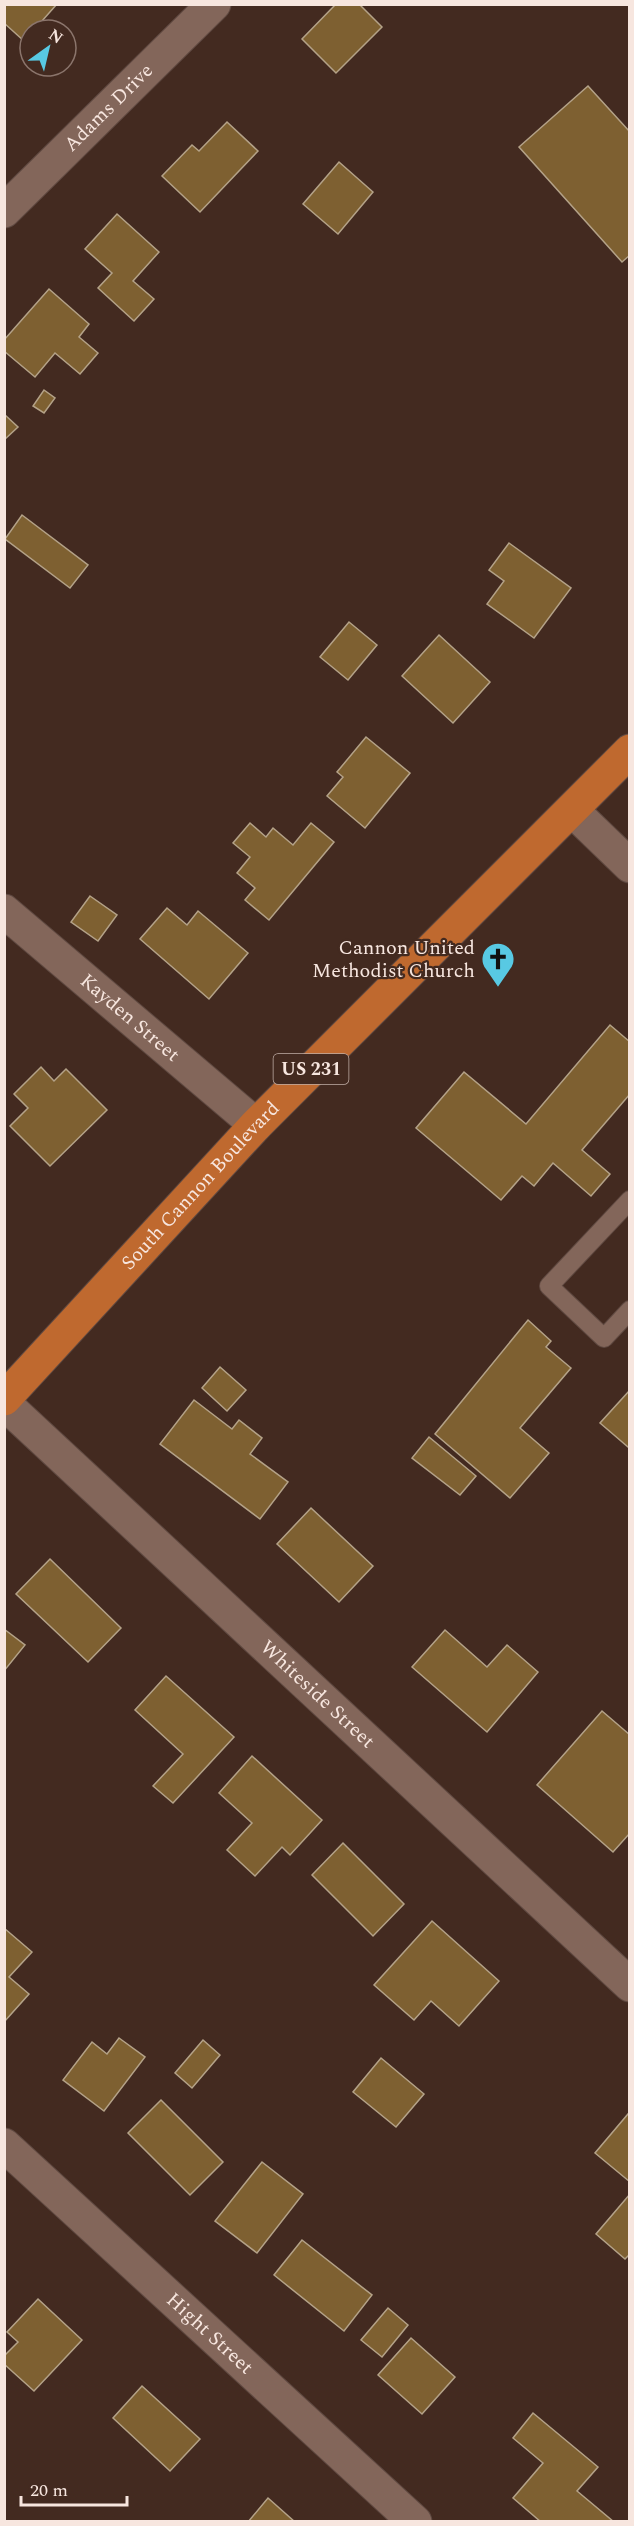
<svg xmlns="http://www.w3.org/2000/svg" width="634" height="2526" viewBox="0 0 634 2526" font-family="Spectral,serif">
	<rect width="100%" height="100%" fill="#432a20"/>
	<g fill="#7e6031" stroke="#b4a288" stroke-width="1.5">
		<path d="M 4,4 L 57,4 L 34,30 L 30,30 L 30,35 L 24,41 L 4,23 Z"/>
		<path d="M 336,4 L 359,4 L 382,27 L 336,73 L 302,39 Z"/>
		<path d="M 588,86 L 630,132 L 630,255 L 622,262 L 519,147 Z"/>
		<path d="M 227,122 L 258,151 L 200,212 L 162,176 L 192,145 L 199,151 Z"/>
		<path d="M 339,162 L 373,192 L 338,234 L 303,204 Z"/>
		<path d="M 117,214 L 159,252 L 133,281 L 154,299 L 134,321 L 98,288 L 112,273 L 85,249 Z"/>
		<path d="M 49,289 L 89,324 L 79,337 L 98,353 L 80,374 L 55,353 L 35,377 L 4,351 L 4,340 Z"/>
		<path d="M 44,390 L 55,398 L 44,413 L 33,406 Z"/>
		<path d="M 4,414 L 18,427 L 4,440 Z"/>
		<path d="M 22,515 L 88,565 L 70,588 L 5,539 Z"/>
		<path d="M 509,543 L 571,588 L 534,638 L 487,604 L 504,581 L 489,570 Z"/>
		<path d="M 349,622 L 377,645 L 348,680 L 320,657 Z"/>
		<path d="M 439,635 L 490,682 L 453,723 L 402,676 Z"/>
		<path d="M 366,737 L 410,773 L 365,828 L 327,796 L 343,777 L 337,772 Z"/>
		<path d="M 250,823 L 266,837 L 273,828 L 293,845 L 311,823 L 334,842 L 269,920 L 245,900 L 255,888 L 237,873 L 250,857 L 233,843 Z"/>
		<path d="M 90,896 L 117,915 L 98,941 L 71,922 Z"/>
		<path d="M 167,908 L 187,925 L 198,911 L 248,953 L 209,999 L 140,939 Z"/>
		<path d="M 610,1025 L 630,1042 L 630,1094 L 582,1150 L 610,1174 L 591,1196 L 553,1163 L 534,1186 L 522,1176 L 501,1200 L 416,1128 L 464,1072 L 526,1124 Z"/>
		<path d="M 41,1067 L 54,1081 L 66,1069 L 107,1110 L 50,1166 L 10,1126 L 28,1108 L 14,1094 Z"/>
		<path d="M 528,1320 L 551,1341 L 546,1347 L 571,1368 L 520,1428 L 549,1453 L 510,1498 L 435,1434 Z"/>
		<path d="M 220,1367 L 246,1390 L 227,1411 L 202,1388 Z"/>
		<path d="M 630,1390 L 630,1445 L 628,1447 L 600,1423 Z"/>
		<path d="M 194,1400 L 232,1429 L 239,1420 L 262,1438 L 250,1454 L 288,1482 L 260,1519 L 160,1444 Z"/>
		<path d="M 429,1437 L 476,1476 L 460,1495 L 412,1458 Z"/>
		<path d="M 311,1508 L 373,1566 L 339,1602 L 277,1544 Z"/>
		<path d="M 50,1559 L 121,1628 L 88,1662 L 16,1594 Z"/>
		<path d="M 4,1629 L 25,1645 L 4,1671 Z"/>
		<path d="M 445,1630 L 487,1667 L 507,1645 L 538,1672 L 487,1732 L 412,1667 Z"/>
		<path d="M 166,1676 L 234,1737 L 173,1803 L 153,1786 L 183,1754 L 135,1710 Z"/>
		<path d="M 602,1711 L 630,1735 L 630,1833 L 613,1852 L 537,1785 Z"/>
		<path d="M 252,1756 L 322,1820 L 290,1855 L 282,1847 L 255,1876 L 227,1850 L 252,1823 L 219,1793 Z"/>
		<path d="M 343,1843 L 404,1904 L 373,1936 L 312,1875 Z"/>
		<path d="M 432,1921 L 499,1981 L 459,2026 L 431,2001 L 414,2020 L 374,1985 Z"/>
		<path d="M 4,1928 L 32,1952 L 9,1977 L 29,1994 L 4,2022 Z"/>
		<path d="M 119,2038 L 145,2057 L 104,2111 L 63,2080 L 92,2042 L 107,2054 Z"/>
		<path d="M 203,2040 L 220,2055 L 192,2088 L 175,2073 Z"/>
		<path d="M 381,2058 L 424,2094 L 396,2127 L 353,2092 Z"/>
		<path d="M 161,2100 L 223,2162 L 190,2195 L 128,2133 Z"/>
		<path d="M 628,2114 L 630,2115 L 630,2182 L 595,2153 Z"/>
		<path d="M 262,2162 L 303,2194 L 257,2253 L 215,2221 Z"/>
		<path d="M 630,2194 L 630,2254 L 625,2259 L 596,2234 Z"/>
		<path d="M 302,2240 L 372,2295 L 344,2331 L 274,2275 Z"/>
		<path d="M 38,2299 L 82,2340 L 34,2391 L 4,2364 L 4,2356 L 18,2342 L 7,2332 Z"/>
		<path d="M 388,2308 L 408,2325 L 382,2357 L 361,2340 Z"/>
		<path d="M 411,2338 L 455,2377 L 422,2414 L 378,2375 Z"/>
		<path d="M 142,2386 L 200,2439 L 170,2471 L 113,2418 Z"/>
		<path d="M 533,2413 L 598,2467 L 577,2491 L 614,2522 L 541,2522 L 513,2498 L 543,2463 L 513,2438 Z"/>
		<path d="M 268,2498 L 295,2522 L 248,2522 Z"/>
	</g>
	<g fill="none" stroke-linecap="round" stroke-linejoin="round">
		<g stroke="#5f4941" stroke-width="20">
			<path id="service" d="M 630,1200 L 549,1286 L 604,1338 L 630,1310"/>
		</g>
		<g stroke="#5f4941" stroke-width="35">
			<g id="minor">
				<path id="s1" d="M 4,211 L 214,4"/>
				<path d="M 572,810 L 630,866"/>
				<path id="s2" d="M 4,911 L 256,1125"/>
				<path id="s3" d="M 4,1403 L 630,1985"/>
				<path id="s4" d="M 4,2145 L 415,2522"/>
			</g>
		</g>
		<g stroke="#5f4941" stroke-width="35">
			<g id="trunk">
				<path id="s5" d="M 4,1399 L 256,1125 L 630,751"/>
			</g>
		</g>
		<use href="#service" stroke="#83665a" stroke-width="18"/>
		<use href="#minor" stroke="#83665a" stroke-width="33"/>
		<use href="#trunk" stroke="#bf692f" stroke-width="33"/>
	</g>
	<defs>
		<g id="church-pin" transform="scale(1.725)"><path d="M0 17L-7.5 6A9.5 9.5 0 1 1 7.5 6Z" fill="#58c9e3" stroke="#432a20"/><path d="M-1.2-6h2.4v3.5h3.3v2.4h-3.3V6h-2.4V-.1h-3.3v-2.4h3.3Z" fill="#111"/></g>
	</defs>
	<g fill-rule="evenodd">
		<use href="#church-pin" x="498" y="959"/>
	</g>
	<g text-anchor="middle" dominant-baseline="central" stroke-width="4.5" stroke-linejoin="round" paint-order="stroke">
		<rect fill="#432a20" stroke="#c1aea6" stroke-width="1.5" x="273.5" y="1054" width="75" height="30" rx="4.5"/>
		<g font-size="18" font-weight="bold" fill="#f7e6df">
			<text x="311" y="1069">US 231</text>
		</g>
		<g font-size="20" fill="#f7e6df" stroke="#432a20">
			<text stroke="none"><textPath href="#s1" startOffset="147">Adams Drive</textPath></text>
			<text stroke="none"><textPath href="#s2" startOffset="165">Kayden Street</textPath></text>
			<text stroke="none"><textPath href="#s5" startOffset="290">South Cannon Boulevard</textPath></text>
			<text stroke="none"><textPath href="#s3" startOffset="428">Whiteside Street</textPath></text>
			<text stroke="none"><textPath href="#s4" startOffset="279">Hight Street</textPath></text>
		</g>
		<g font-size="20" fill="#f7e6df" stroke="#432a20" text-anchor="end">
			<text x="475" y="948">Cannon United<tspan x="475" dy="23">Methodist Church</tspan></text>
		</g>
	</g>
	<rect width="634" height="2526" fill="none" stroke="#f7e6df" stroke-width="12"/>
	<g transform="translate(48 48) rotate(34)"><circle r="28" fill="#432a20" stroke="#8b756c" stroke-width="1.5"/>
	<path d="M0-4.5L10 22L0 15L-10 22Z" fill="#58c9e3"/>
	<text y="-9" font-size="16" font-weight="bold" text-anchor="middle" fill="#f7e6df">N</text>
	</g>
	<path d="M21 2496v9h106v-9" fill="none" stroke="#f7e6df" stroke-width="3"/>
	<text x="30" y="2496" font-size="18" fill="#f7e6df" stroke="#432a20" stroke-width="4.5" paint-order="stroke">20 m</text>
</svg>
